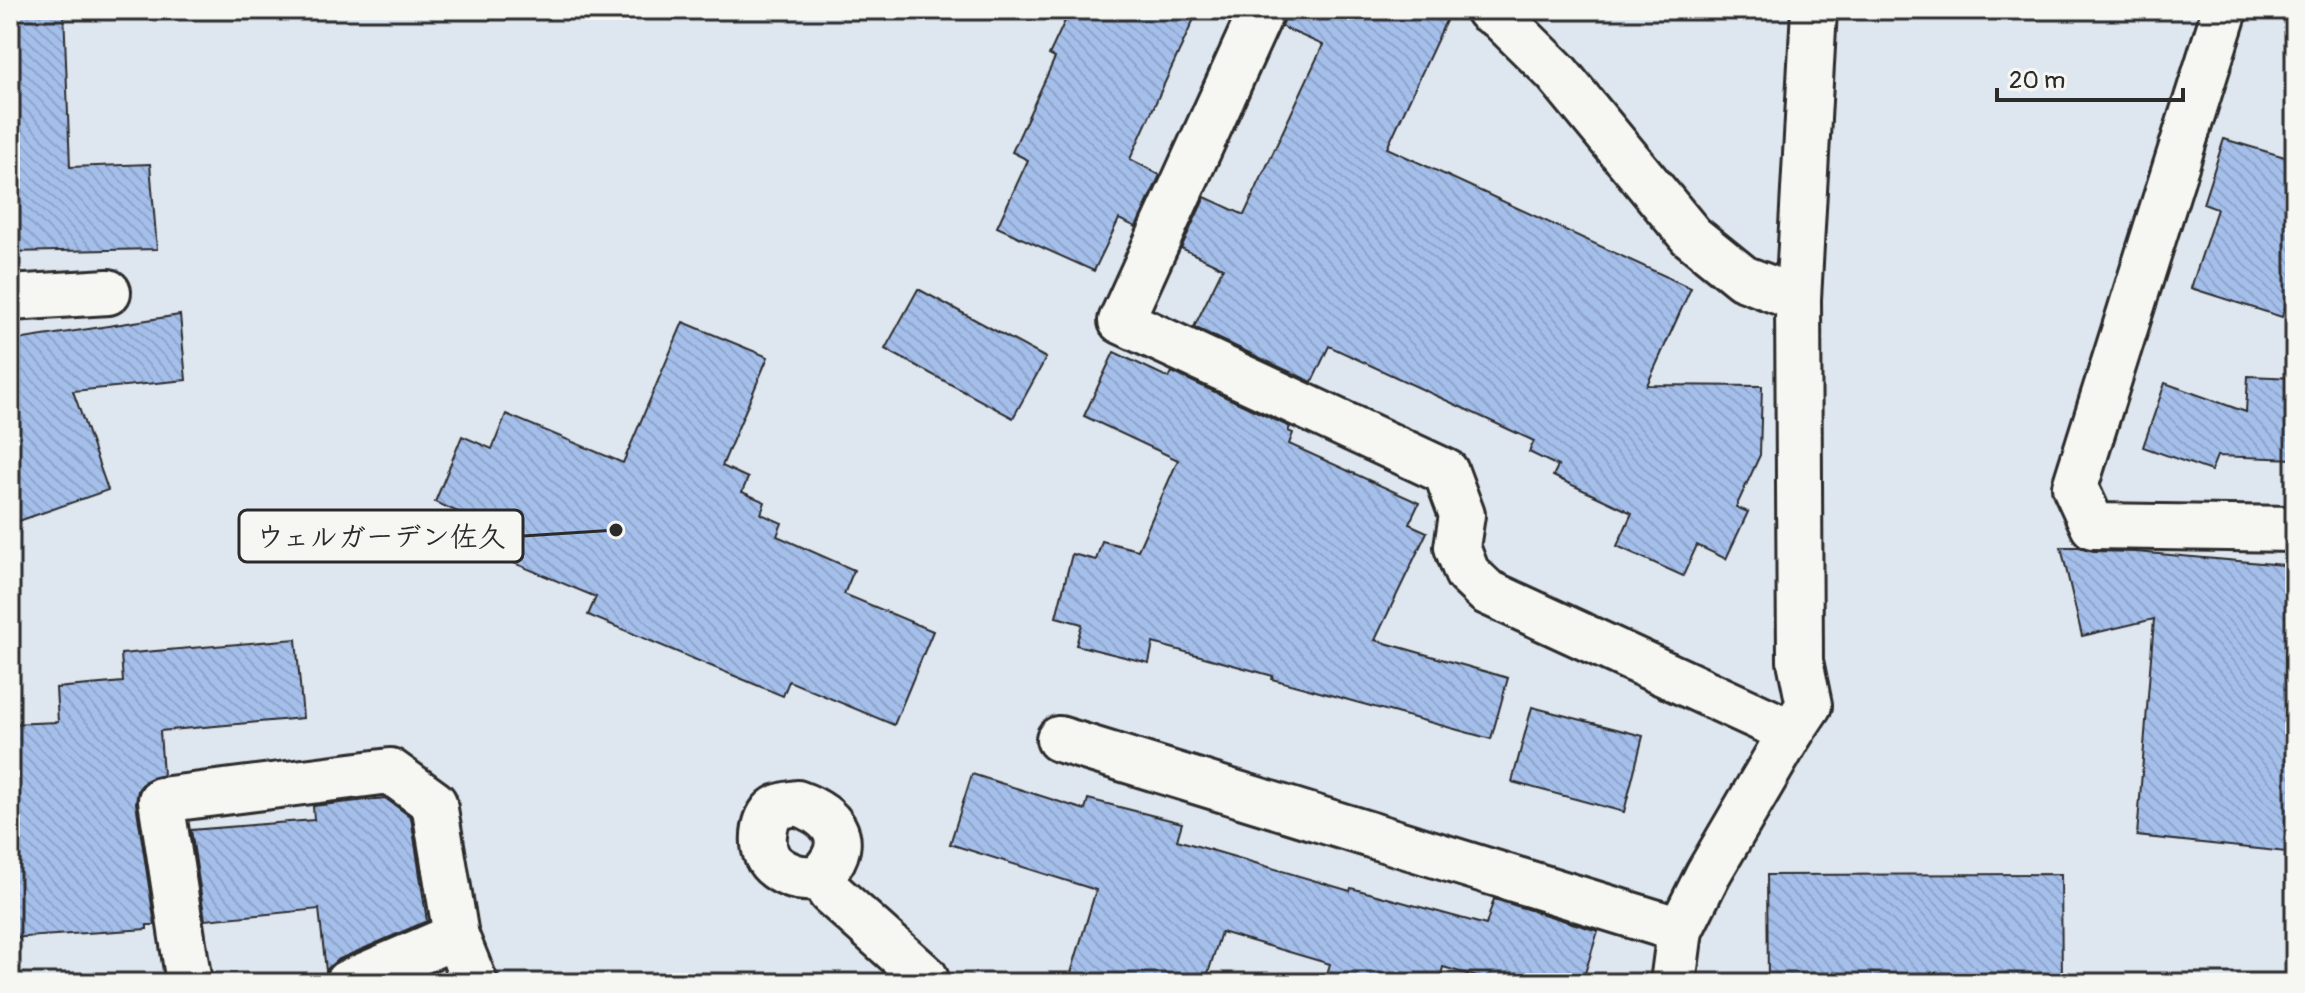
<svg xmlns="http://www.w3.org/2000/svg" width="2305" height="993" viewBox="0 0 2305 993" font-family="Pangolin,'Klee One',sans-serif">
	<defs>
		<pattern id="building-back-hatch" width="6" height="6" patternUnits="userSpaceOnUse" patternTransform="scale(2)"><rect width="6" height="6" fill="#a5bfeb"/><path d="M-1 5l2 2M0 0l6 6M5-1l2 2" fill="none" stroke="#8ea4ca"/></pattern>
	</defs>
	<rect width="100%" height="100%" fill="#dee6f0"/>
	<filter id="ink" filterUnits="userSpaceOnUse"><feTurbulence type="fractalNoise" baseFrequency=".0125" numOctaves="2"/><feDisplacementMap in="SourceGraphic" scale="16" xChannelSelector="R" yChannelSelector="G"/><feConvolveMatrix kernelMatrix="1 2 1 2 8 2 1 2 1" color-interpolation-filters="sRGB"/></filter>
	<g filter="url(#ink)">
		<g fill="url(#building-back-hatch)" stroke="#2b2b2b" stroke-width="2">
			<path d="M 10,10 L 64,10 L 70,167 L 150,164 L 157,249 L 10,252 Z"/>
			<path d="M 1070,10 L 1198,10 L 1130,159 L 1160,175 L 1136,227 L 1119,219 L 1094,271 L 997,227 L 1028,160 L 1012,152 L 1055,58 L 1049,55 Z"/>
			<path d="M 1287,10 L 1451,10 L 1387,148 L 1691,288 L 1647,385 L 1762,386 L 1760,455 L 1736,507 L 1748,512 L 1726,559 L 1697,545 L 1683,576 L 1617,546 L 1632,513 L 1553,476 L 1558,466 L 1529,452 L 1534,441 L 1329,346 L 1312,382 L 1194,327 L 1223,268 L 1181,248 L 1205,197 L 1244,215 L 1323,45 L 1282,27 Z"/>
			<path d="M 2224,139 L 2295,160 L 2295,276 L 2282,317 L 2191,288 L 2217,209 L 2203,204 Z"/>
			<path d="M 918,289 L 1046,358 L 1013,418 L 885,349 Z"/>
			<path d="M 180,315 L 186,380 L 73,391 L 108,490 L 10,524 L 10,341 Z"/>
			<path d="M 683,322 L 768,357 L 722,466 L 748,478 L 742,492 L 765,502 L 761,514 L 782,523 L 777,536 L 854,570 L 844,594 L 933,631 L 894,725 L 789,681 L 783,696 L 588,615 L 596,597 L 449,536 L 458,512 L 435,502 L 462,436 L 492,449 L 506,414 L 623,463 Z"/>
			<path d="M 1114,352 L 1169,378 L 1172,372 L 1290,427 L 1288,431 L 1293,433 L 1289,444 L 1419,503 L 1409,524 L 1427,532 L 1375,640 L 1508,678 L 1491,739 L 1272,679 L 1273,676 L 1153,643 L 1149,663 L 1076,645 L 1082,624 L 1056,617 L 1072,554 L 1096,560 L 1102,541 L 1138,550 L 1178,460 L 1084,416 Z"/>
			<path d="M 2248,376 L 2295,378 L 2295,459 L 2217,456 L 2211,471 L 2143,447 L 2165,383 L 2246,412 Z"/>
			<path d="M 2061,547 L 2079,547 L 2093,551 L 2136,552 L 2295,566 L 2295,853 L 2137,836 L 2154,619 L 2082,636 Z"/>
			<path d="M 296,639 L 303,718 L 160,731 L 163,775 L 145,781 L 138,790 L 136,803 L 155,925 L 147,925 L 147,929 L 10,938 L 10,724 L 58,722 L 56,688 L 123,682 L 121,654 Z"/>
			<path d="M 1532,707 L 1643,736 L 1624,812 L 1512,782 Z"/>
			<path d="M 972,774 L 1085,810 L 1088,799 L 1182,823 L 1177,840 L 1350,891 L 1351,888 L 1486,925 L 1494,899 L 1598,931 L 1582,983 L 1498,983 L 1443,967 L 1439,983 L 1361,983 L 1327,974 L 1330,964 L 1221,932 L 1205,983 L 1068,983 L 1096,890 L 950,844 Z"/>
			<path d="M 385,798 L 411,817 L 427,921 L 337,960 L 326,971 L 319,909 L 205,920 L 191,830 L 314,820 L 313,806 Z"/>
			<path d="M 2061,874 L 2062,983 L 1768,983 L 1767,875 Z"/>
		</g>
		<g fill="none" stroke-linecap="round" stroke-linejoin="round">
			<g stroke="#2b2b2b" stroke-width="50">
				<g id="minor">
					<path d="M 1262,10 L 1121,321 L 1446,472 L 1462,515 L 1457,547 L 1467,573 L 1487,592 L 1791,732"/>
					<path d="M 1488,10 L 1499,16 L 1556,72 L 1691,236 L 1743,278 L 1798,299"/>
					<path d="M 2225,10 L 2075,487 L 2093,526 L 2295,529"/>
					<path d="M 10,298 L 108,292"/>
					<path d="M 1059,739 L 1680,930"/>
					<path d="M 797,803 C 831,815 853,838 825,871 C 811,887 775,874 767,856 C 761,842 763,814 779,807 C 784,805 792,804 797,803 Z"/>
					<path d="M 821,876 L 830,892 L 925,977 L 925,983"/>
					<path d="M 189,983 L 161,800 L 390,771 L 434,803 L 456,936 L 475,983"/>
					<path d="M 347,983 L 456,936"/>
					<path d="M 1673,983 L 1680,930 L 1708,874 L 1791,732 L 1809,705 L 1800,661 L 1798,299 L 1814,10"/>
				</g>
			</g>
			<use href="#minor" stroke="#f6f6f2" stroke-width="44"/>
		</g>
	</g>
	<path fill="none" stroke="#2b2b2b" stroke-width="3" d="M616 530L523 536"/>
	<circle fill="#2b2b2b" stroke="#f6f6f2" stroke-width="3" cx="616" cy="530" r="8"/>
	<rect fill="#f6f6f2" stroke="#2b2b2b" stroke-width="3" x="239" y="510" width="284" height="52" rx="8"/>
	<g font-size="28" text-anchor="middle" font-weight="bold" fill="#2b2b2b">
		<text x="381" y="546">ウェルガーデン佐久</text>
	</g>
	<rect width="2305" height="993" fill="none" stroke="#f6f6f2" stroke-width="40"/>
	<rect x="20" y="20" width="2265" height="953" fill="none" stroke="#2b2b2b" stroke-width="3" filter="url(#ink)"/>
	<path d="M1997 88v12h186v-12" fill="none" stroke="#2b2b2b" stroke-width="4"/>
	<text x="2009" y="88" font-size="24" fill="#2b2b2b" stroke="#f6f6f2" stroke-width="6" paint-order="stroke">20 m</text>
</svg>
